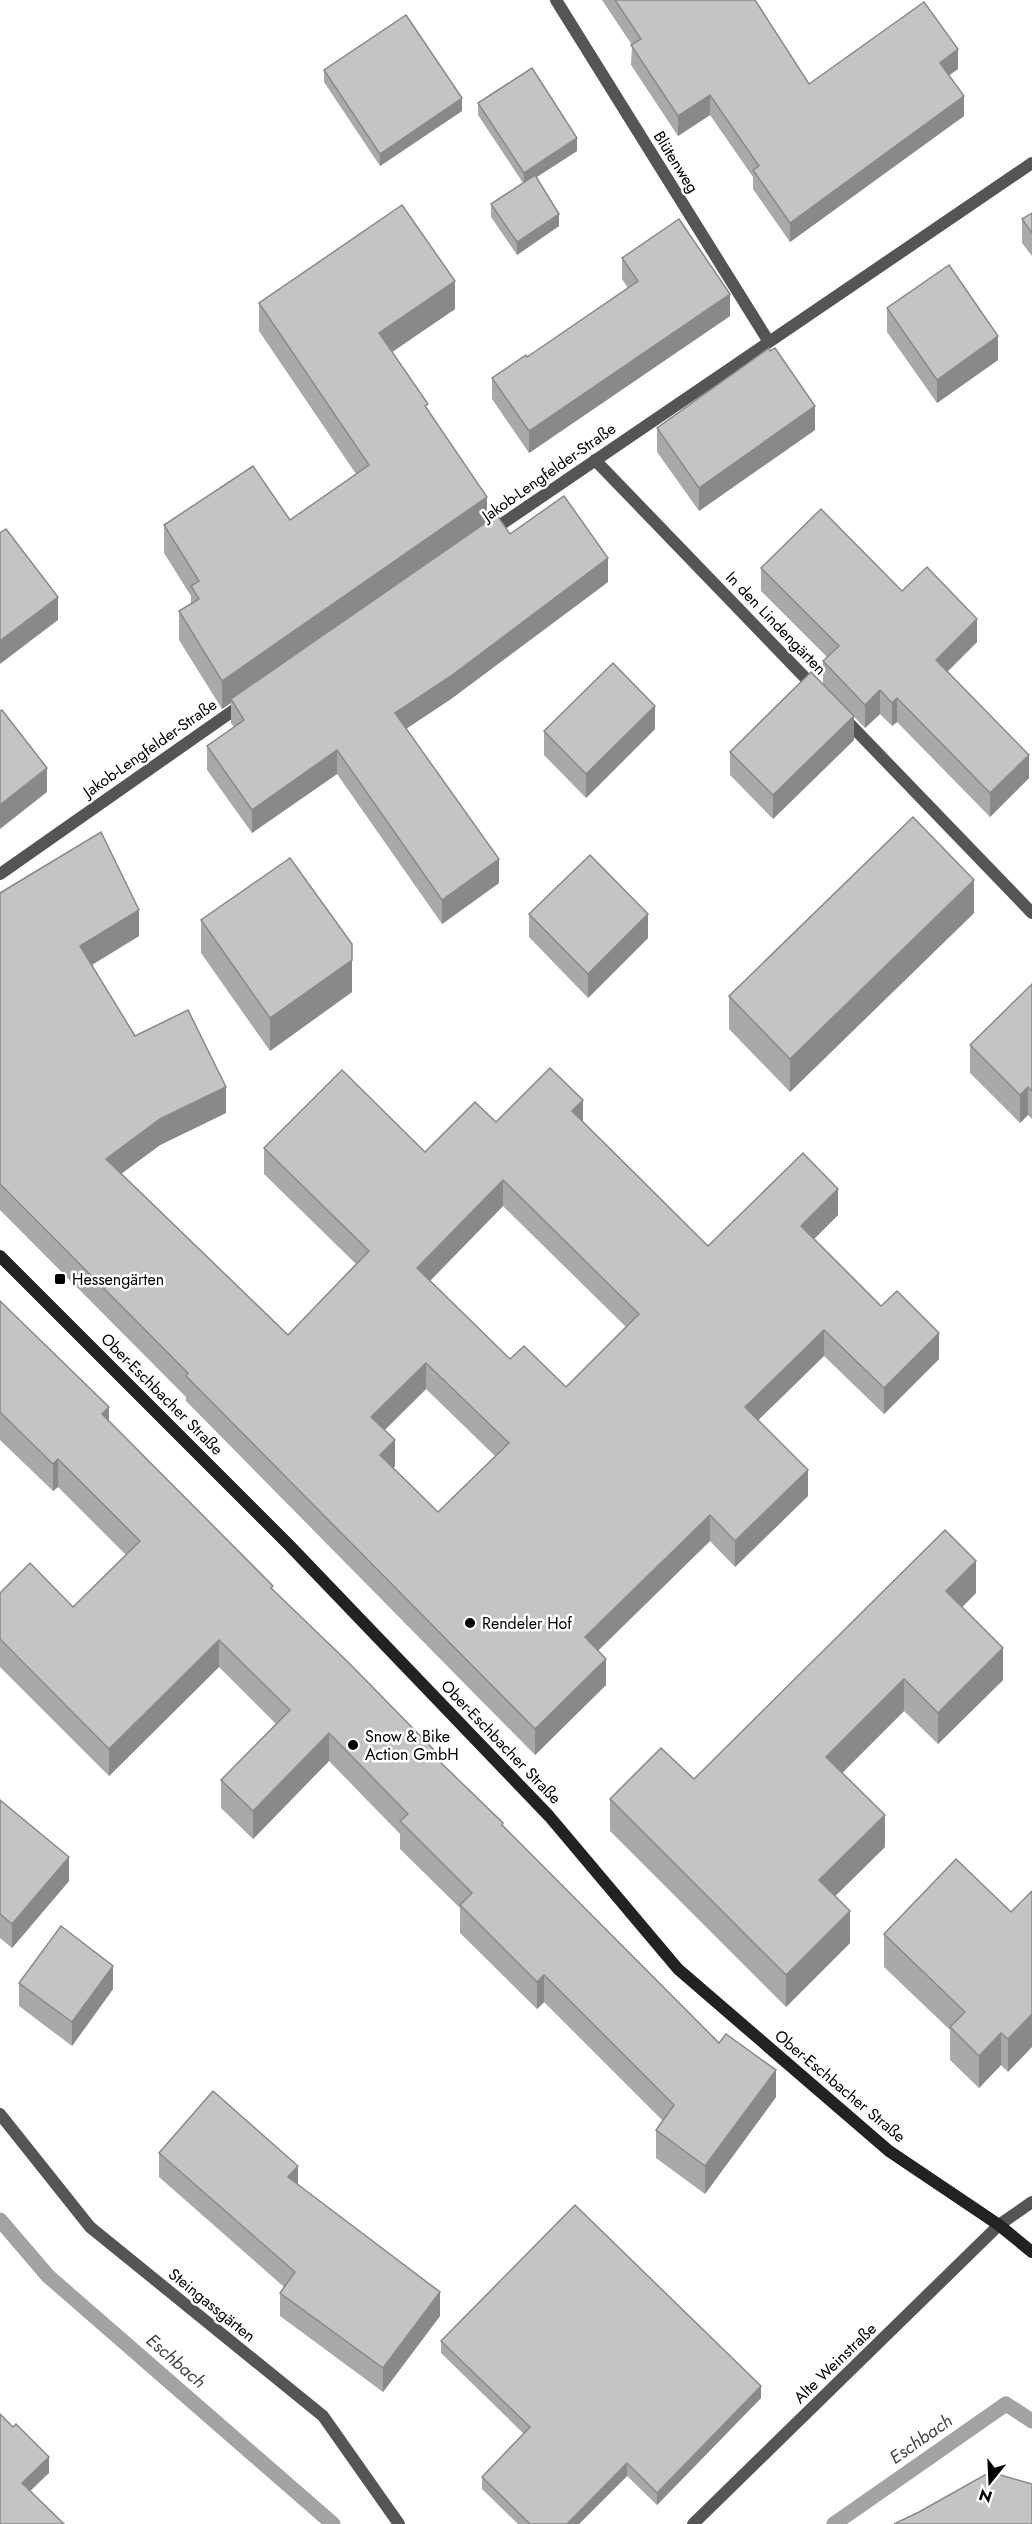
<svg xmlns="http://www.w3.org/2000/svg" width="1032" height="2524" viewBox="0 0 1032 2524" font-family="Jost,sans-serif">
	<rect width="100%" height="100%" fill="#fff"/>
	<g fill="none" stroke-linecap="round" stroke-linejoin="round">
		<g stroke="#a3a3a3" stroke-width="15">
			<path d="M 0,2220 L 48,2276 L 333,2524"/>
			<path d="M 834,2524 L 1006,2404 L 1032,2421"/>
		</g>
		<g stroke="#555" stroke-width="12">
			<path d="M 556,0 L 769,342"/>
			<path d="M 595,460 L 817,690"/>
			<path d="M 490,532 L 1032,163"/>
			<path d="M 844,718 L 1032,913"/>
			<path d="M 0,874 L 244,703"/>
			<path d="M 0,2114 L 90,2227 L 323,2416 L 399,2524"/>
			<path d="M 693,2524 L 999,2225 L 1032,2202"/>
		</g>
		<path stroke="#222" stroke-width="12" d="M 0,1256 L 289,1545 L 549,1816 L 678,1969 L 889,2151 L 999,2225 L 1032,2252"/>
	</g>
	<g fill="#a9a9a9" fill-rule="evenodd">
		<path d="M 602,0 L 755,0 L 809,84 L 958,69 L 949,75 L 964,116 L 790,242 L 753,189 L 753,177 L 710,115 L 678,136 L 631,65 L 632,45 Z"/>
		<path d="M 324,70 L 462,111 L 380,166 L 324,82 Z"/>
		<path d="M 478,103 L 577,151 L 537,177 L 559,226 L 517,255 L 491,217 L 491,204 L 523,183 L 478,115 Z"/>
		<path d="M 1032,213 L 1032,256 L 1022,243 L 1022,219 Z"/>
		<path d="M 622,258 L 730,316 L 529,453 L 492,399 L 492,378 L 527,357 L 628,288 L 622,279 Z"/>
		<path d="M 259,303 L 455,309 L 392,352 L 428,409 L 487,521 L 510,534 L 608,582 L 451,699 L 406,729 L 499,883 L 442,924 L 337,774 L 252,833 L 207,770 L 207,746 L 234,727 L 231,723 L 231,703 L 222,709 L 179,640 L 179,611 L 191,604 L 191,596 L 164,553 L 164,525 L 290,520 L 356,474 L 259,331 Z"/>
		<path d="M 887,308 L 998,360 L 937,403 L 887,332 Z"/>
		<path d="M 657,428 L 815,430 L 699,511 L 657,452 Z"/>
		<path d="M 761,568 L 902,591 L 977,642 L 947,672 L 1029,778 L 990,817 L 897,722 L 892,726 L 880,714 L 865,728 L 823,685 L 823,661 L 827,657 L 761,591 Z"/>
		<path d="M 655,729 L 586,798 L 544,755 L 544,731 Z"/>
		<path d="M 854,740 L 773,819 L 730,775 L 730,752 Z"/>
		<path d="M 0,893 L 139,936 L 92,965 L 135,1036 L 226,1113 L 160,1145 L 121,1174 L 288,1335 L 356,1264 L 264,1174 L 264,1148 L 425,1152 L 496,1122 L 583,1122 L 708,1246 L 838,1215 L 814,1239 L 881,1306 L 939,1359 L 884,1414 L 824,1356 L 758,1420 L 808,1496 L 735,1567 L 710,1541 L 598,1651 L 606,1685 L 535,1755 L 186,1401 L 186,1397 L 0,1210 ZM 503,1206 L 626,1327 L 566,1387 L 510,1359 L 430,1281 ZM 426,1389 L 495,1456 L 438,1512 L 393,1468 L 395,1466 L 385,1430 Z"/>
		<path d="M 974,913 L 790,1092 L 729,1029 L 729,996 Z"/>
		<path d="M 529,914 L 648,938 L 588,998 L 529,937 Z"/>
		<path d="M 201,920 L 352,992 L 270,1051 L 201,953 Z"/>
		<path d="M 1032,984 L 1032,1119 L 1028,1115 L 1020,1123 L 970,1073 L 970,1045 Z"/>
		<path d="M 0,1301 L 109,1421 L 438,1760 L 719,2043 L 776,2097 L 705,2194 L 656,2158 L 656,2130 L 663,2121 L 544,2002 L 537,2009 L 460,1933 L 460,1908 L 400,1849 L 400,1834 L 329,1761 L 253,1839 L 221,1808 L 221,1780 L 276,1724 L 219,1667 L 109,1776 L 0,1667 L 0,1593 L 73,1607 L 126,1555 L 58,1487 L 53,1491 L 0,1440 Z"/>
		<path d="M 976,1593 L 962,1607 L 1003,1680 L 938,1744 L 904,1711 L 842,1773 L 885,1847 L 835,1896 L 850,1943 L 786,2007 L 610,1831 L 610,1799 L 694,1779 Z"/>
		<path d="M 0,1800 L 69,1881 L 12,1948 L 0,1938 Z"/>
		<path d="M 1011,1912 L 1008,2072 L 1001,2065 L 979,2088 L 950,2060 L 950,2030 L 884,1967 L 884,1934 Z"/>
		<path d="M 19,1983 L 113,1989 L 72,2046 L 19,2006 Z"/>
		<path d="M 159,2153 L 298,2185 L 440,2316 L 383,2392 L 280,2316 L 280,2293 L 284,2287 L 159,2177 Z"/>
		<path d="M 441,2341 L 761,2398 L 657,2505 L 627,2476 L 579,2524 L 518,2524 L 482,2489 L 482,2477 L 524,2434 L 441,2353 Z"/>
	</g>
	<g fill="#898989">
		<path d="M 958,49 L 958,69 L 940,82 L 940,63 Z"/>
		<path d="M 710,95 L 710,115 L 678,136 L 678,116 Z"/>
		<path d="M 964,96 L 964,116 L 790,242 L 790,223 Z"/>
		<path d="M 462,98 L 462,111 L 380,166 L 380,154 Z"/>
		<path d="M 577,138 L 577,151 L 524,185 L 524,173 Z"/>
		<path d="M 559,214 L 559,226 L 517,255 L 517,242 Z"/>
		<path d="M 455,281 L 455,309 L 379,361 L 379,333 Z"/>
		<path d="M 730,294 L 730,316 L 529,453 L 529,431 Z"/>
		<path d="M 998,336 L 998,360 L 937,403 L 937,380 Z"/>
		<path d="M 815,406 L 815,430 L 699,511 L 699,488 Z"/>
		<path d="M 487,497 L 487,525 L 231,699 L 231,703 L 222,709 L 222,681 Z"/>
		<path d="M 608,558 L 608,582 L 451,699 L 395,736 L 395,713 Z"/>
		<path d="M 58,597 L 58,620 L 0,664 L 0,641 Z"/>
		<path d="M 977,619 L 977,642 L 936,683 L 936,660 Z"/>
		<path d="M 880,690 L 880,714 L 865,728 L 865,705 Z"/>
		<path d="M 897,698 L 897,722 L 892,726 L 892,703 Z"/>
		<path d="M 655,706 L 655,729 L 586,798 L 586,774 Z"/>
		<path d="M 854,716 L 854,740 L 773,819 L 773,795 Z"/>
		<path d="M 337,750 L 337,774 L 252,833 L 252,810 Z"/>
		<path d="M 1029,755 L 1029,778 L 990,817 L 990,793 Z"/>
		<path d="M 47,768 L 47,792 L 0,829 L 0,805 Z"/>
		<path d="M 499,859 L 499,883 L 442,924 L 442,900 Z"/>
		<path d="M 974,880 L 974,913 L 790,1092 L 790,1059 Z"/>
		<path d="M 139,910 L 139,936 L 80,972 L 80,946 Z"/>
		<path d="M 648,914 L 648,938 L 588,998 L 588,974 Z"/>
		<path d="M 352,960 L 352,992 L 270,1051 L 270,1018 Z"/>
		<path d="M 226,1087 L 226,1113 L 160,1145 L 106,1185 L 106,1159 L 160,1119 Z"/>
		<path d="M 1028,1087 L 1028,1115 L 1020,1123 L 1020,1095 Z"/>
		<path d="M 583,1100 L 583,1126 L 572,1111 Z"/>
		<path d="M 503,1180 L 503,1206 L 417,1294 L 417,1268 Z"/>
		<path d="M 838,1189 L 838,1215 L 801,1252 L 801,1226 Z"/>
		<path d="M 824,1330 L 824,1356 L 745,1433 L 745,1407 Z"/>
		<path d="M 939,1333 L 939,1359 L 884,1414 L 884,1388 Z"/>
		<path d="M 426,1363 L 426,1389 L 371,1443 L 371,1417 Z"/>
		<path d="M 109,1407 L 109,1434 L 102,1414 Z"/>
		<path d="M 395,1440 L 395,1466 L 380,1481 L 380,1455 Z"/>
		<path d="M 58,1459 L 58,1487 L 53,1491 L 53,1464 Z"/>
		<path d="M 808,1470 L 808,1496 L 735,1567 L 735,1541 Z"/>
		<path d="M 710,1515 L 710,1541 L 585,1663 L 585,1637 Z"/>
		<path d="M 976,1561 L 976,1593 L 946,1623 L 946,1591 Z"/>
		<path d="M 219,1640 L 219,1667 L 109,1776 L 109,1749 Z"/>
		<path d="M 1003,1648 L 1003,1680 L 938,1744 L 938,1713 Z"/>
		<path d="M 606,1659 L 606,1685 L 535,1755 L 535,1729 Z"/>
		<path d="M 904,1679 L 904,1711 L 826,1789 L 826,1757 Z"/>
		<path d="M 329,1733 L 329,1761 L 253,1839 L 253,1811 Z"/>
		<path d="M 885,1815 L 885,1847 L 819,1912 L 819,1880 Z"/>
		<path d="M 69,1857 L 69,1881 L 12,1948 L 12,1924 Z"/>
		<path d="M 850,1911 L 850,1943 L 786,2007 L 786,1975 Z"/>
		<path d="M 113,1966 L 113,1989 L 72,2046 L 72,2022 Z"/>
		<path d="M 544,1975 L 544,2002 L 537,2009 L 537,1982 Z"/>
		<path d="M 1032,2014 L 1032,2047 L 1008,2072 L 1008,2039 Z"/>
		<path d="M 1001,2033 L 1001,2065 L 979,2088 L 979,2056 Z"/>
		<path d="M 776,2070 L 776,2097 L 705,2194 L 705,2166 Z"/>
		<path d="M 298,2166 L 298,2189 L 288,2177 Z"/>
		<path d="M 440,2292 L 440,2316 L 383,2392 L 383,2368 Z"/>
		<path d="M 761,2386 L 761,2398 L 657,2505 L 657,2493 Z"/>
		<path d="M 49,2457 L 49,2473 L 22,2499 L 22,2483 Z"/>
		<path d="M 627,2463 L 627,2476 L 579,2524 L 567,2524 Z"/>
	</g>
	<g fill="#c4c4c4" stroke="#898989" stroke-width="1.5" fill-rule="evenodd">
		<path d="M 615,0 L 755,0 L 809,84 L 924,2 L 958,49 L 940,63 L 964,96 L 790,223 L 753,170 L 759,166 L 710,95 L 678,116 L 631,45 L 641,39 Z"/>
		<path d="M 406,15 L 462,98 L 380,154 L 324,70 Z"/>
		<path d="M 532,68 L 577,138 L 524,173 L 478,103 Z"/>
		<path d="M 535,175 L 559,214 L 517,242 L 491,204 Z"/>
		<path d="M 402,205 L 455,281 L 379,333 L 428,404 L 425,406 L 487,497 L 222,681 L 179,611 L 199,599 L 191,586 L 199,581 L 164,525 L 253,466 L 290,520 L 369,465 L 259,303 Z"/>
		<path d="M 1032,213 L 1032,233 L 1022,219 Z"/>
		<path d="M 679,219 L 730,294 L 529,431 L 492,378 L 526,355 L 527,357 L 638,281 L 622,258 Z"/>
		<path d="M 949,265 L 998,336 L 937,380 L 887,308 Z"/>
		<path d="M 769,348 L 770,351 L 775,348 L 815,406 L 699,488 L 657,428 Z"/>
		<path d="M 564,496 L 608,558 L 451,676 L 395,713 L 499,859 L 442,900 L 337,750 L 252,810 L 207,746 L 244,720 L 231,699 L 497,515 L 510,534 Z"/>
		<path d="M 821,509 L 902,591 L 927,567 L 977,619 L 936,660 L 1029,755 L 990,793 L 897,698 L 892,703 L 880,690 L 865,705 L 823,661 L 839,646 L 761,568 Z"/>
		<path d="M 6,529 L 58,597 L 0,641 L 0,533 Z"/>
		<path d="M 613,663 L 655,706 L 586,774 L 544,731 Z"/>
		<path d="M 811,672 L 854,716 L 773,795 L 730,752 Z"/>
		<path d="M 2,710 L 47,768 L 0,805 L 0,711 Z"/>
		<path d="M 913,817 L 974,880 L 790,1059 L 729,996 Z"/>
		<path d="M 101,832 L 139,910 L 80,946 L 135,1036 L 188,1010 L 226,1087 L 160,1119 L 106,1159 L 288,1335 L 369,1251 L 264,1148 L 342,1070 L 425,1152 L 475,1102 L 496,1122 L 550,1068 L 583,1100 L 572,1111 L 708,1246 L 803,1153 L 838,1189 L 801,1226 L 881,1306 L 897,1291 L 939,1333 L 884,1388 L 824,1330 L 745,1407 L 808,1470 L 735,1541 L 710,1515 L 585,1637 L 606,1659 L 535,1729 L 186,1376 L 188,1373 L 0,1184 L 0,893 ZM 503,1180 L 639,1314 L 566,1387 L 524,1346 L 510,1359 L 417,1268 ZM 426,1363 L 509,1443 L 438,1512 L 380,1455 L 395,1440 L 371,1417 Z"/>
		<path d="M 590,855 L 648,914 L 588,974 L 529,914 Z"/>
		<path d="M 290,858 L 352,944 L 352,960 L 270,1018 L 201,920 Z"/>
		<path d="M 1032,984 L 1032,1091 L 1028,1087 L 1020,1095 L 970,1045 Z"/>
		<path d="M 0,1301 L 109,1407 L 102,1414 L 273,1586 L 271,1588 L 350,1664 L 438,1754 L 435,1757 L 503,1823 L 502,1825 L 719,2043 L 726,2034 L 776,2070 L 705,2166 L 656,2130 L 674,2105 L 544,1975 L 537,1982 L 460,1905 L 472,1893 L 400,1821 L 408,1814 L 329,1733 L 253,1811 L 221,1780 L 290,1710 L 219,1640 L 109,1749 L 0,1639 L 0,1593 L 30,1563 L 73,1607 L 140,1541 L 58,1459 L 53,1464 L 0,1412 Z"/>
		<path d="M 945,1530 L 976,1561 L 946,1591 L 1003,1648 L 938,1713 L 904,1679 L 826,1757 L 885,1815 L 819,1880 L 850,1911 L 786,1975 L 610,1799 L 661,1748 L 694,1779 Z"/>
		<path d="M 0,1800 L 69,1857 L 12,1924 L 0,1914 Z"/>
		<path d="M 956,1859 L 1011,1912 L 1032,1891 L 1032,2014 L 1008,2039 L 1001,2033 L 979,2056 L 950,2027 L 965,2012 L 884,1934 Z"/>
		<path d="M 61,1926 L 113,1966 L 72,2022 L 19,1983 Z"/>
		<path d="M 213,2091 L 298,2166 L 288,2177 L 440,2292 L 383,2368 L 280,2293 L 295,2272 L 159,2153 Z"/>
		<path d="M 575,2205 L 761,2386 L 657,2493 L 627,2463 L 567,2524 L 530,2524 L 482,2477 L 530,2427 L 441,2341 Z"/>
		<path d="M 0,2414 L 13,2427 L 16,2424 L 49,2457 L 22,2483 L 64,2524 L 0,2524 Z"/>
		<path d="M 990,2472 L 1032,2484 L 1032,2524 L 894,2524 L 919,2512 Z"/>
	</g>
	<g fill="#000" stroke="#fff" stroke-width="2">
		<rect x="54" y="1273" width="12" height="12" rx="3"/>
		<circle cx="470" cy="1623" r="6"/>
		<circle cx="353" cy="1745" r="6"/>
	</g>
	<g text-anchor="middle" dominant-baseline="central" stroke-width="5" stroke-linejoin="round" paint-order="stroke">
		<g font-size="16" fill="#000" stroke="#fff">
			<text transform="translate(676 162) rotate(58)">Blütenweg</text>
			<text transform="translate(549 472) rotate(-35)">Jakob-Lengfelder-Straße</text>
			<text transform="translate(776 623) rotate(46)">In den Lindengärten</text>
			<text transform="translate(150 748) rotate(-35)">Jakob-Lengfelder-Straße</text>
			<text transform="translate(162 1394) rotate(45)">Ober-Eschbacher Straße</text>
			<text transform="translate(501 1742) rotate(46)">Ober-Eschbacher Straße</text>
			<text transform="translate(840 2086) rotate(40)">Ober-Eschbacher Straße</text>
			<text transform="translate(212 2305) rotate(39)">Steingassgärten</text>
			<text transform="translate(835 2363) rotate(-44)">Alte Weinstraße</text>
		</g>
		<g font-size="16" fill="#000" stroke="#fff" text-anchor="start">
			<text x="72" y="1279">Hessengärten</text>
			<text x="482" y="1623">Rendeler Hof</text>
			<text x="365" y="1736">Snow &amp; Bike<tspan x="365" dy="18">Action GmbH</tspan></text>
		</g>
		<g font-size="18" font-style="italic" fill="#444" stroke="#fff">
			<text transform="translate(176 2361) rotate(41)">Eschbach</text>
			<text transform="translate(921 2439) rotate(-35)">Eschbach</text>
		</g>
	</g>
	<g transform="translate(990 2482) rotate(198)" stroke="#ffffff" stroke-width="4.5" paint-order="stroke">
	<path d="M0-4.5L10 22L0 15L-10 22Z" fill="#000000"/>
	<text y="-9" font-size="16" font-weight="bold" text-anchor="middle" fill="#000000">N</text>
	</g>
</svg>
